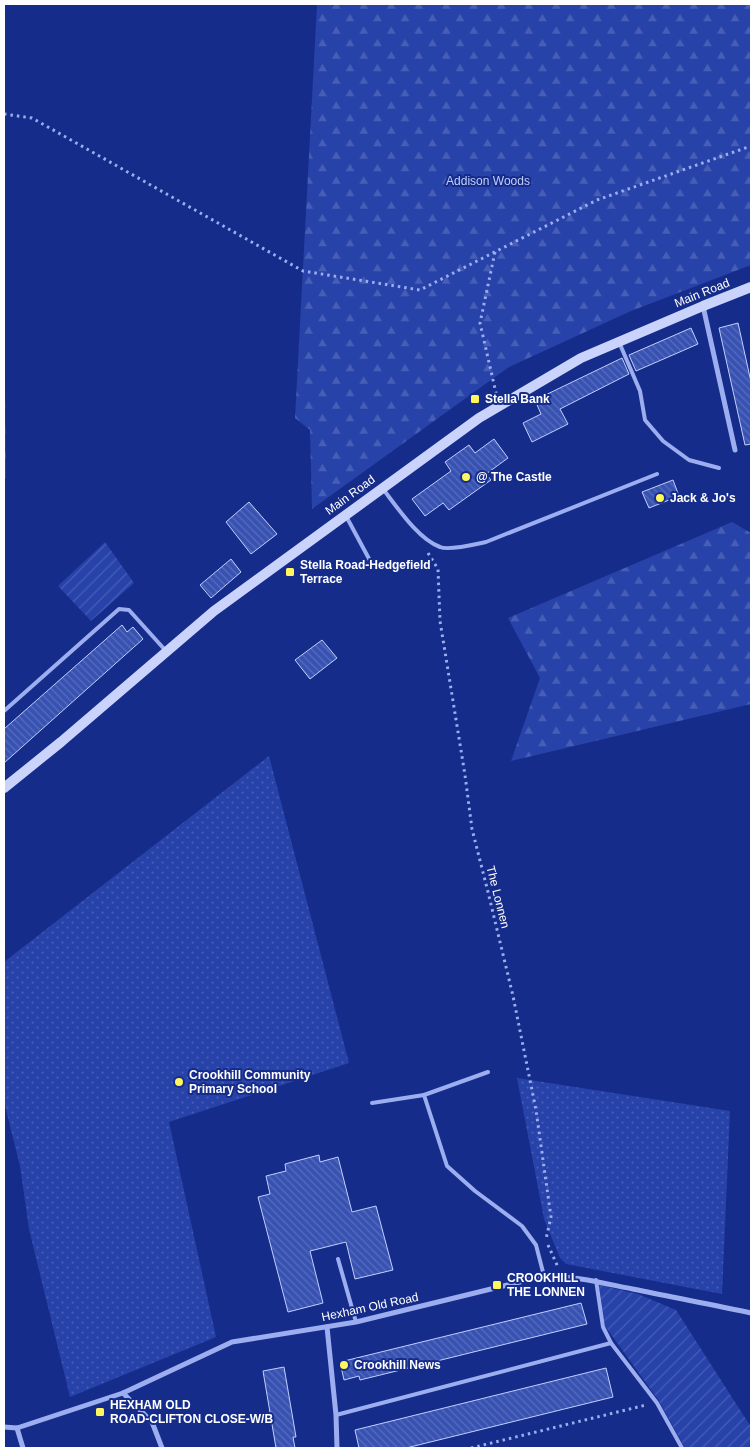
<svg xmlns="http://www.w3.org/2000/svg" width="755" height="1452" viewBox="0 0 755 1452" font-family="Helvetica,sans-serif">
	<defs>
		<pattern id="grass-dots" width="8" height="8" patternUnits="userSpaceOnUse" patternTransform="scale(1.25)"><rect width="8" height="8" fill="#2742a9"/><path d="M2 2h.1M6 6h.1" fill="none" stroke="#475eb6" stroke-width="1.8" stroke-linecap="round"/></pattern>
		<pattern id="forest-firs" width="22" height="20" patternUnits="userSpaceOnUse" patternTransform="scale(1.25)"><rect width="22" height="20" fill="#2742a9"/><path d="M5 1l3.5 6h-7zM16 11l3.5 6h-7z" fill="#475eb6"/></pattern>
		<pattern id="garden-furrows" width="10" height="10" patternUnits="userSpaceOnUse" patternTransform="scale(1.25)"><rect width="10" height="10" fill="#2742a9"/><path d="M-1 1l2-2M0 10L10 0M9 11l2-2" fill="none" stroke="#475eb6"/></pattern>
		<pattern id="building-back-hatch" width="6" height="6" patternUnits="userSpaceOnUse" patternTransform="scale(1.25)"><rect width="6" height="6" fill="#3852b2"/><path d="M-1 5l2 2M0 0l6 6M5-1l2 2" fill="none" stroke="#566cbe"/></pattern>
	</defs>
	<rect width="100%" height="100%" fill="#152c8a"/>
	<g fill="url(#grass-dots)">
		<path d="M 269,756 L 349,1063 L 169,1122 L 216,1337 L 70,1397 L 29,1229 L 20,1166 L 4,1102 L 4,962 Z"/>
		<path d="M 517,1078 L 730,1111 L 722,1294 L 566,1264 L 560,1258 L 544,1219 Z"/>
	</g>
	<g fill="url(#forest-firs)">
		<path d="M 307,4 L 751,4 L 751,265 L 631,311 L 509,367 L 312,509 L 310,430 L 295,418 L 317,5 Z"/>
		<path d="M 4,274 L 6,478 L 4,478 Z"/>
		<path d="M 732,522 L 751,533 L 751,704 L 511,761 L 540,678 L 508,618 Z"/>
	</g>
	<g fill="url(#garden-furrows)">
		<path d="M 105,542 L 134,583 L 91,621 L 58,586 Z"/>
		<path d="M 599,1285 L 638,1294 L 676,1310 L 751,1427 L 751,1448 L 685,1448 L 659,1401 L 605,1326 Z"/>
	</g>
	<g fill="url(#building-back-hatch)" stroke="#c2cffb">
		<path d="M 738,323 L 751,382 L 751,444 L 745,445 L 719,328 Z"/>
		<path d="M 691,328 L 698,344 L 636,371 L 629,355 Z"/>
		<path d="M 622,358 L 629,374 L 560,409 L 568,424 L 532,442 L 523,423 L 541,414 L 535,400 Z"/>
		<path d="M 494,439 L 508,458 L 486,474 L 491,480 L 449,510 L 443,503 L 425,516 L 412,499 L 451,471 L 445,462 L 469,445 L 475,453 Z"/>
		<path d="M 673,480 L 679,496 L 649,508 L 642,492 Z"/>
		<path d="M 249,502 L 277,534 L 251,554 L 226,522 Z"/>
		<path d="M 231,559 L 241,572 L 211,598 L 200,585 Z"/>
		<path d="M 122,625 L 127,632 L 133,627 L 143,639 L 4,763 L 4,729 Z"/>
		<path d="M 322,640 L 337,658 L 310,679 L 295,660 Z"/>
		<path d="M 319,1155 L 320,1162 L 338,1157 L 352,1212 L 376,1206 L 393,1270 L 355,1279 L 346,1242 L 310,1251 L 323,1303 L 288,1312 L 258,1197 L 270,1194 L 266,1176 L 286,1171 L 285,1164 Z"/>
		<path d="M 581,1303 L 587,1324 L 360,1380 L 359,1376 L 344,1380 L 340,1362 Z"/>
		<path d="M 284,1367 L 296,1437 L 293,1437 L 295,1448 L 276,1448 L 263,1371 Z"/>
		<path d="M 606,1368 L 613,1397 L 406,1448 L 359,1448 L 355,1430 Z"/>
	</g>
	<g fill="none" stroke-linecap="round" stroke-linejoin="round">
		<g stroke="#9caeef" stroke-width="3" stroke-dasharray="2.5 4" stroke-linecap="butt">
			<path d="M 4,114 L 32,118 L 303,271 L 420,290 L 597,200 L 751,146"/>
			<path d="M 495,252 L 480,323 L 496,393"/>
			<path d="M 428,553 L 438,569 L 440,621 L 465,775 L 472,829 L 488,892 L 513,996 L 536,1110 L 551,1217 L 546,1239"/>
			<path d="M 548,1245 L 558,1267"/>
			<path d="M 471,1448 L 646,1405"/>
		</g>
		<g stroke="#9caeef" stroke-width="4">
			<path d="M 619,342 L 640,391 L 645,420 L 663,441 L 689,460 L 719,468"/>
			<path d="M 383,489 C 397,507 418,539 440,547 C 449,551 476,544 486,542 L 657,474"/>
			<path d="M 346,516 L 374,568"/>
			<path d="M 4,711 L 119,609 L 129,610 L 166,651"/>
			<path d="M 488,1072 L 424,1095 L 447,1166 L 475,1191 L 522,1226 L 536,1245 L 544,1276"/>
			<path d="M 372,1103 L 424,1095"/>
			<path d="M 338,1259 L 356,1322"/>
			<path d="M 596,1280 L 603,1327 L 611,1343 L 657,1403 L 682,1448"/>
			<path d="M 336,1415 L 611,1343"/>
		</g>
		<g stroke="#9caeef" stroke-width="5">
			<path d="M 703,306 L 735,450"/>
			<path d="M 327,1327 L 336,1415 L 337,1448"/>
			<path d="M 123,1393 L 152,1422 L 162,1448"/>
			<path d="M 4,1427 L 17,1428 L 123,1393 L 232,1342 L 356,1322 L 544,1276 C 578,1276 606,1284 638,1290 C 676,1298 714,1305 751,1313"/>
			<path d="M 17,1428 L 23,1448"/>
		</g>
		<path stroke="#cad3fb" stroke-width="10" d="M 4,788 L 61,742 L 214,611 L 479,418 L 581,358 L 703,306 L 751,287"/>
	</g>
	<g fill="#fff75b" stroke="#152c8a" stroke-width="2">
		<rect x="470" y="394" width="10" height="10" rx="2.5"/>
		<circle cx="466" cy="477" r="5"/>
		<circle cx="660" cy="498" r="5"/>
		<rect x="285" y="567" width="10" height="10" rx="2.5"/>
		<circle cx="179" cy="1082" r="5"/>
		<rect x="492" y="1280" width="10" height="10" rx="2.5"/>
		<circle cx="344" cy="1365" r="5"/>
		<rect x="95" y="1407" width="10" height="10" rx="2.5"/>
	</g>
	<g text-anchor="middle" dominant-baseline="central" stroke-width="4" stroke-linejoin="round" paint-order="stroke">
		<g font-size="12" fill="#c2cffb" stroke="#152c8a">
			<text x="488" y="181">Addison Woods</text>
		</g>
		<g font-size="12" fill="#fff" stroke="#152c8a">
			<text transform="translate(702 293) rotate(-22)">Main Road</text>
			<text transform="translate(350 495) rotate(-36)">Main Road</text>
			<text transform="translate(498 897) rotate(76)">The Lonnen</text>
			<text transform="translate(370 1307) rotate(-12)">Hexham Old Road</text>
		</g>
		<g font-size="12" font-weight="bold" fill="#fff" stroke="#152c8a" text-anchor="start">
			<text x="485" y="399">Stella Bank</text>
			<text x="476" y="477">@ The Castle</text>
			<text x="670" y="498">Jack &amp; Jo's</text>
			<text x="300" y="565">Stella Road-Hedgefield<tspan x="300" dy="14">Terrace</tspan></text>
			<text x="189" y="1075">Crookhill Community<tspan x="189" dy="14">Primary School</tspan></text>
			<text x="507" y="1278">CROOKHILL<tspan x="507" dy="14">THE LONNEN</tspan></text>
			<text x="354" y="1365">Crookhill News</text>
			<text x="110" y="1405">HEXHAM OLD<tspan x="110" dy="14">ROAD-CLIFTON CLOSE-W/B</tspan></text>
		</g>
	</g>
	<rect width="755" height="1452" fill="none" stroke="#ffffff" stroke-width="10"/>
</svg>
